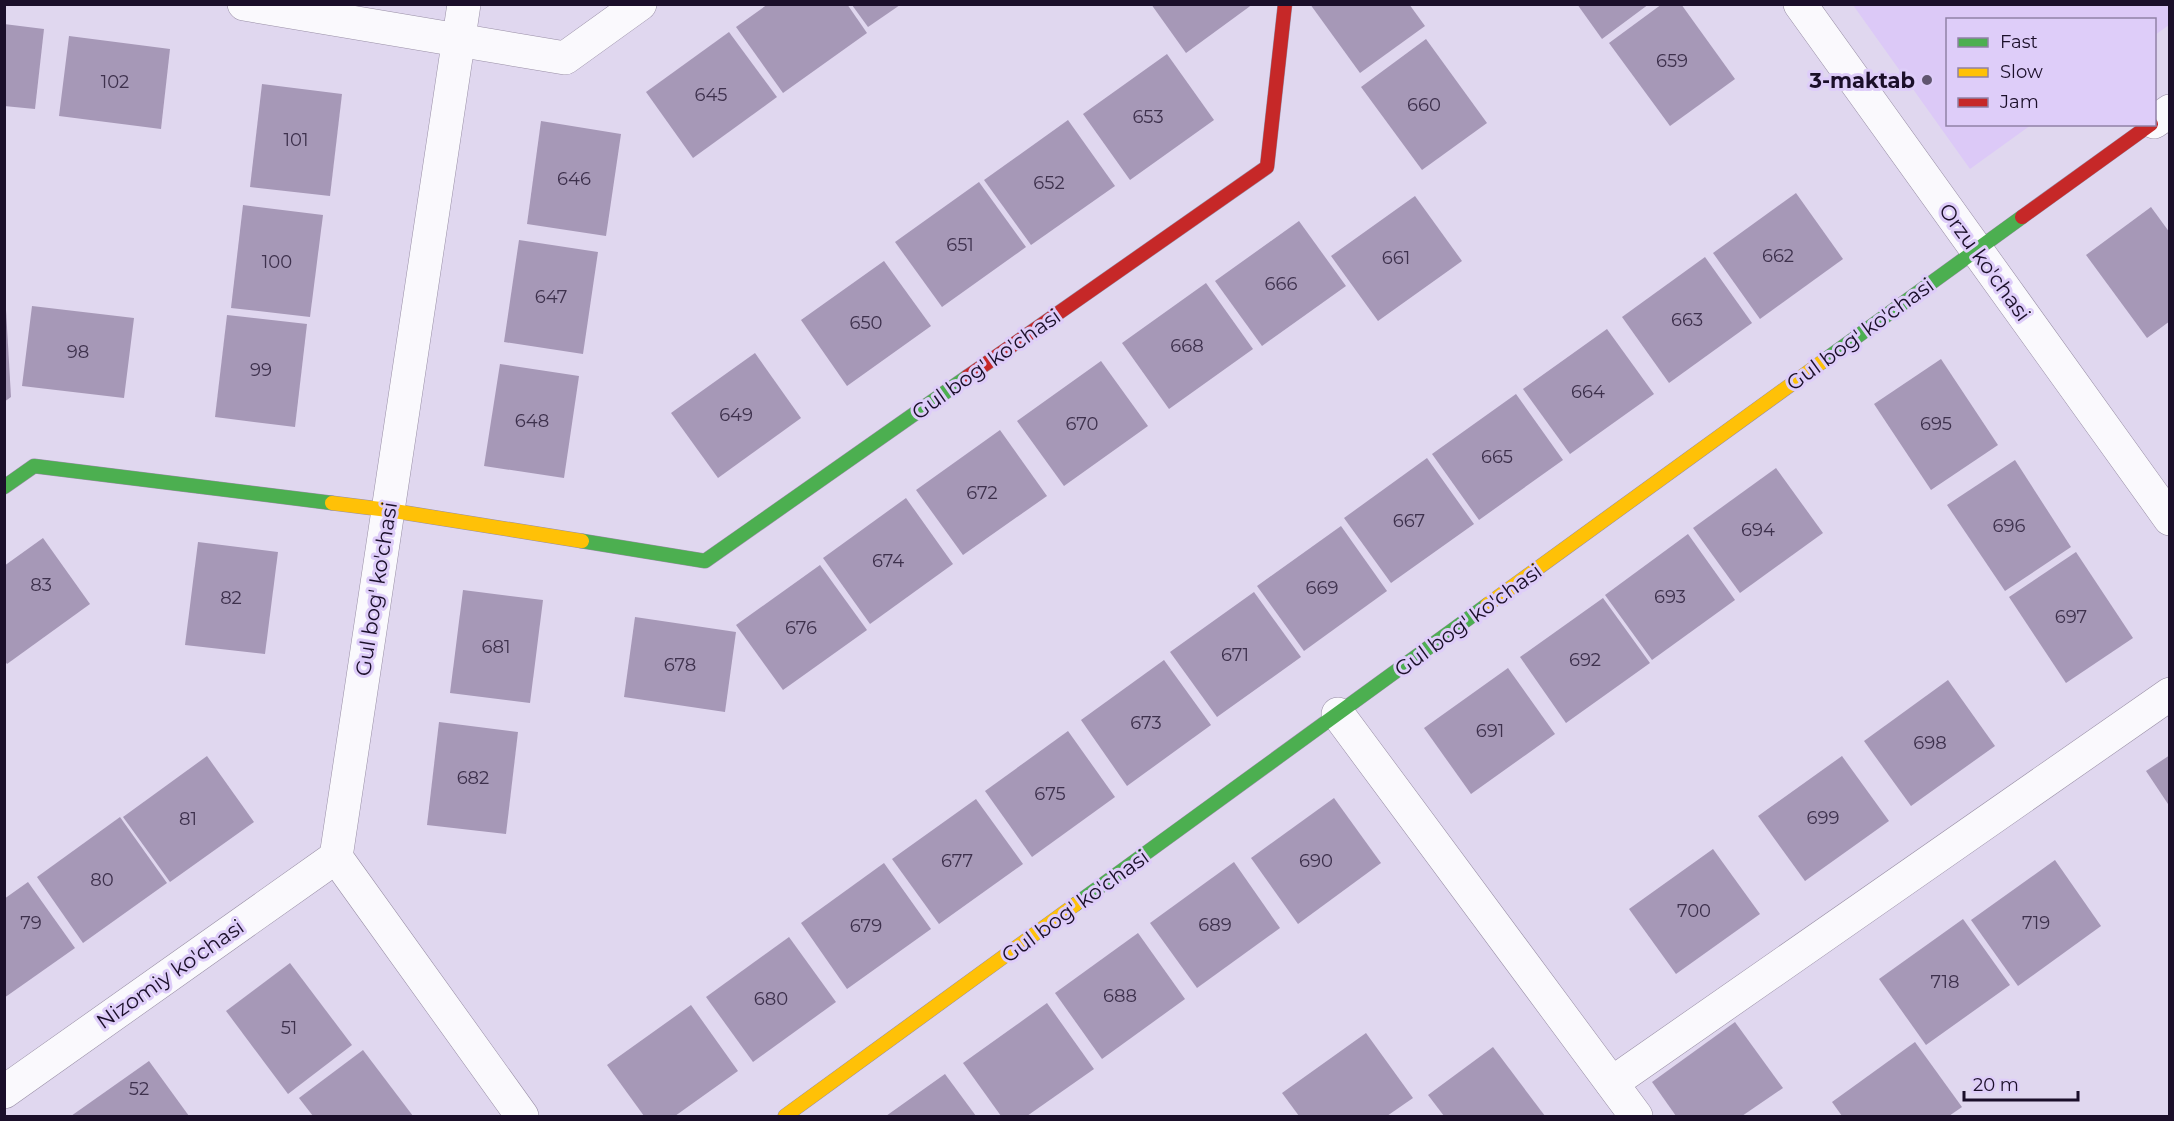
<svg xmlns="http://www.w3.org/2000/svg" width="2174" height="1121" viewBox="0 0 2174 1121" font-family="Montserrat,sans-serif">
	<rect width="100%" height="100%" fill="#e0d7ef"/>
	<path fill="#dcc9f7" d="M 1853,5 L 2169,5 L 2169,25 L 2155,35 L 2154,20 L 1948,20 L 1948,124 L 2031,125 L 1970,169 Z"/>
	<g fill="#a698b7">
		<path d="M 768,4 L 847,4 L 867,33 L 783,93 L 736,27 Z"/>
		<path d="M 1151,4 L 1253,4 L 1186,53 Z"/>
		<path d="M 1310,4 L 1409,4 L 1425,26 L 1360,73 Z"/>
		<path d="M 1577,4 L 1649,4 L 1602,39 Z"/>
		<path d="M 1662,4 L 1681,4 L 1735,79 L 1670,126 L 1609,43 Z"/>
		<path d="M 852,5 L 900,5 L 868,27 Z"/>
		<path d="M 4,24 L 44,29 L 35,109 L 4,106 Z"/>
		<path d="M 729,32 L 777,97 L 693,158 L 646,92 Z"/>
		<path d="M 69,36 L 170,49 L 161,129 L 59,116 Z"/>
		<path d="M 1426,39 L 1487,123 L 1422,170 L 1361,87 Z"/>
		<path d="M 1167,54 L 1214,120 L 1130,180 L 1083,114 Z"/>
		<path d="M 262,84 L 342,94 L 330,196 L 250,187 Z"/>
		<path d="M 1068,120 L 1115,186 L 1031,245 L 984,180 Z"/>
		<path d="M 541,121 L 621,134 L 606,236 L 527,224 Z"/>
		<path d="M 979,182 L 1026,247 L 942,307 L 895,242 Z"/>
		<path d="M 1796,193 L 1843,259 L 1760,319 L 1713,253 Z"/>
		<path d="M 1415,196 L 1462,261 L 1378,321 L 1331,256 Z"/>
		<path d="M 243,205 L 323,215 L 310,317 L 231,308 Z"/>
		<path d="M 2151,207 L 2170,233 L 2170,321 L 2147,338 L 2086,255 Z"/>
		<path d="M 1299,221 L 1346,286 L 1262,346 L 1215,281 Z"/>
		<path d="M 519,240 L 598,252 L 583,354 L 504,342 Z"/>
		<path d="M 1705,257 L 1752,323 L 1669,383 L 1622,317 Z"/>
		<path d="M 884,261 L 931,326 L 847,386 L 801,320 Z"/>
		<path d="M 1206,283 L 1253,349 L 1169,409 L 1122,343 Z"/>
		<path d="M 32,306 L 134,318 L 124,398 L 22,386 Z"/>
		<path d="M 4,310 L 6,310 L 11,397 L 4,402 Z"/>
		<path d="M 227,315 L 307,324 L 295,427 L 215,417 Z"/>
		<path d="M 1607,329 L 1654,394 L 1570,454 L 1523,389 Z"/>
		<path d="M 755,353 L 801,418 L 718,478 L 671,413 Z"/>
		<path d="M 1941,359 L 1998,445 L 1931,490 L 1874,404 Z"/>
		<path d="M 1101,361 L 1148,426 L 1064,486 L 1017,421 Z"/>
		<path d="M 500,364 L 579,376 L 564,478 L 484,466 Z"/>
		<path d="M 1516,394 L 1563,460 L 1479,520 L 1432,454 Z"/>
		<path d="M 1000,430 L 1047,496 L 963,555 L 916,490 Z"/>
		<path d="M 1427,458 L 1474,524 L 1391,583 L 1344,518 Z"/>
		<path d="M 2015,460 L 2071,547 L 2005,591 L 1947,505 Z"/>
		<path d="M 1776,468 L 1823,533 L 1740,593 L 1693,528 Z"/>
		<path d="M 906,498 L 953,564 L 870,624 L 823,558 Z"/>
		<path d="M 1341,526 L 1387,591 L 1304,651 L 1257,586 Z"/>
		<path d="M 1688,534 L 1735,600 L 1652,660 L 1605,595 Z"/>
		<path d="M 43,538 L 90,604 L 7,664 L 4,660 L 4,566 Z"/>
		<path d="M 198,542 L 278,552 L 265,654 L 185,645 Z"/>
		<path d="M 2076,552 L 2133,638 L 2066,683 L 2009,597 Z"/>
		<path d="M 820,565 L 867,630 L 783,690 L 736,625 Z"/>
		<path d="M 463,590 L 543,600 L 530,703 L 450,693 Z"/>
		<path d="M 1254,592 L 1301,657 L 1217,717 L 1170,652 Z"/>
		<path d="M 1603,598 L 1650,663 L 1566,723 L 1520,657 Z"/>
		<path d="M 635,617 L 736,632 L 725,712 L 624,697 Z"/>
		<path d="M 1164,660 L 1211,725 L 1127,786 L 1081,720 Z"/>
		<path d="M 1508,668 L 1555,734 L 1471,794 L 1424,728 Z"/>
		<path d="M 1948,680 L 1995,746 L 1911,806 L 1864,741 Z"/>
		<path d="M 439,722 L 518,732 L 506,834 L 427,825 Z"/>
		<path d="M 1068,731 L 1115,797 L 1032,857 L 985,791 Z"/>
		<path d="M 2170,755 L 2170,807 L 2146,771 Z"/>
		<path d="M 207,756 L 254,822 L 170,882 L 123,817 Z"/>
		<path d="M 1842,756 L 1889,821 L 1805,881 L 1758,816 Z"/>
		<path d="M 1334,798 L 1381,863 L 1298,924 L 1251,858 Z"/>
		<path d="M 976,799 L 1023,864 L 939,924 L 892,859 Z"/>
		<path d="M 120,817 L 167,883 L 83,943 L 37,877 Z"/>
		<path d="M 1713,849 L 1760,914 L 1676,974 L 1629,909 Z"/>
		<path d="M 2055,860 L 2101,926 L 2018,986 L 1971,920 Z"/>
		<path d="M 1234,862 L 1280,928 L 1197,988 L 1150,923 Z"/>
		<path d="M 884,863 L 931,929 L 847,989 L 801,923 Z"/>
		<path d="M 28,882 L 75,948 L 4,998 L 4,899 Z"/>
		<path d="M 1963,919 L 2010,985 L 1926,1045 L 1879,979 Z"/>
		<path d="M 1138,933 L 1185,999 L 1102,1059 L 1055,993 Z"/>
		<path d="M 789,937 L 836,1002 L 753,1062 L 706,997 Z"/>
		<path d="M 290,963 L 352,1045 L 288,1094 L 226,1011 Z"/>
		<path d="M 1047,1003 L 1094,1069 L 1027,1116 L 1001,1116 L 963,1063 Z"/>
		<path d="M 691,1005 L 738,1071 L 675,1116 L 644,1116 L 607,1065 Z"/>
		<path d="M 1735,1022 L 1783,1088 L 1742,1116 L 1676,1116 L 1652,1082 Z"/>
		<path d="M 1366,1033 L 1413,1098 L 1387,1116 L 1299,1116 L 1282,1093 Z"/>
		<path d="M 1915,1042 L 1962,1107 L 1949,1116 L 1842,1116 L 1832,1102 Z"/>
		<path d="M 1493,1047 L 1545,1116 L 1444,1116 L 1428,1095 Z"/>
		<path d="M 363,1050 L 413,1116 L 313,1116 L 299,1098 Z"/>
		<path d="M 149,1061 L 189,1116 L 71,1116 Z"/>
		<path d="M 945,1074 L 976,1116 L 886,1116 Z"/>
	</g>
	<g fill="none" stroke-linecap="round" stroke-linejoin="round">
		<g stroke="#988ea5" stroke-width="34">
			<g id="street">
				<path d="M 244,4 L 565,58 L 640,4"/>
				<path d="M 464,4 L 336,857 L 522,1116"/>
				<path d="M 1800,4 L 2170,519"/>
				<path d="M 2154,122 L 2170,111"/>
				<path d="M 1338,714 L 1636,1116"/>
				<path d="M 1612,1083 L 2170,694"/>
				<path d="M 4,1092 L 336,857"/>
			</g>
		</g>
		<g stroke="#988ea5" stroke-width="15">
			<g id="fast">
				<path d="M 1822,362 L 2022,217"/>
				<path d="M 4,487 L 34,466 L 332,503"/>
				<path d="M 582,541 L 705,561 L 967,377"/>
				<path d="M 1076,904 L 1487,605"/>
			</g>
		</g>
		<g stroke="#988ea5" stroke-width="15">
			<g id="slow">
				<path d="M 332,503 L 388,510 L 582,541"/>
				<path d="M 1487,605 L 1822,362"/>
				<path d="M 785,1116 L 1076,904"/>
			</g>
		</g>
		<g stroke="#988ea5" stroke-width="15">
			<g id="jam">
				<path d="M 2022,217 L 2151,124"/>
				<path d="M 967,377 L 1267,167 L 1285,4"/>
			</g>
		</g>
		<use href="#street" stroke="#faf9fd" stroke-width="33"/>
		<use href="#fast" stroke="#4caf50" stroke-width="14"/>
		<use href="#slow" stroke="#ffc107" stroke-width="14"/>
		<use href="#jam" stroke="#c62828" stroke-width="14"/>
	</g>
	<circle fill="#60556f" stroke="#decdf9" stroke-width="2" cx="1927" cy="80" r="6"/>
	<g text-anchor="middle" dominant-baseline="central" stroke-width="6" stroke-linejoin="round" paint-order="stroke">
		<g font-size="18" fill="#3e314d">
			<text x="1672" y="61">659</text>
			<text x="115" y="82">102</text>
			<text x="711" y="95">645</text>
			<text x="1424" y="105">660</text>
			<text x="1148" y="117">653</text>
			<text x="296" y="140">101</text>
			<text x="574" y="179">646</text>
			<text x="1049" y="183">652</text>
			<text x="960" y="245">651</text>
			<text x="1778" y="256">662</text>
			<text x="1396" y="258">661</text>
			<text x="277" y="262">100</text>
			<text x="1281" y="284">666</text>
			<text x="551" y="297">647</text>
			<text x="1687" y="320">663</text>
			<text x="866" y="323">650</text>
			<text x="1187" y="346">668</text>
			<text x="78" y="352">98</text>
			<text x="261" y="370">99</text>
			<text x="1588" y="392">664</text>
			<text x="736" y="415">649</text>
			<text x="532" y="421">648</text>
			<text x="1082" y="424">670</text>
			<text x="1936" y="424">695</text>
			<text x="1497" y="457">665</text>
			<text x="982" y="493">672</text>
			<text x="1409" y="521">667</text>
			<text x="2009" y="526">696</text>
			<text x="1758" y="530">694</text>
			<text x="888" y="561">674</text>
			<text x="41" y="585">83</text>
			<text x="1322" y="588">669</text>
			<text x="1670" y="597">693</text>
			<text x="231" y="598">82</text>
			<text x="2071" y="617">697</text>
			<text x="801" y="628">676</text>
			<text x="496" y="647">681</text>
			<text x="1235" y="655">671</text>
			<text x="1585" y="660">692</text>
			<text x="680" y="665">678</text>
			<text x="1146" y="723">673</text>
			<text x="1490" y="731">691</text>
			<text x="1930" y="743">698</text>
			<text x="473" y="778">682</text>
			<text x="1050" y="794">675</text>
			<text x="1823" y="818">699</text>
			<text x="188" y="819">81</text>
			<text x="957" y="861">677</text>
			<text x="1316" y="861">690</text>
			<text x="102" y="880">80</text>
			<text x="1694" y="911">700</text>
			<text x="31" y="923">79</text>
			<text x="2036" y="923">719</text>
			<text x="1215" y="925">689</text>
			<text x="866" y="926">679</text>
			<text x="1945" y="982">718</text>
			<text x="1120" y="996">688</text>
			<text x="771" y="999">680</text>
			<text x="289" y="1028">51</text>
			<text x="139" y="1089">52</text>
		</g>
		<g font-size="21" font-weight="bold" fill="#1b0f2a" stroke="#decdf9" text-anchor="end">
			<text x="1915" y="80">3-maktab</text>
		</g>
		<g font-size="21" fill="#1b0f2a" stroke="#decdf9">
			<text transform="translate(1985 262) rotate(54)">Orzu ko'chasi</text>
			<text transform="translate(1860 334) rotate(-36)">Gul bog' ko'chasi</text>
			<text transform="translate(986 364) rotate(-35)">Gul bog' ko'chasi</text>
			<text transform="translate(376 589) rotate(-81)">Gul bog' ko'chasi</text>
			<text transform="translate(1468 620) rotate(-36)">Gul bog' ko'chasi</text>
			<text transform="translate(1075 906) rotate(-36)">Gul bog' ko'chasi</text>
			<text transform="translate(170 974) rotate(-35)">Nizomiy ko'chasi</text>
		</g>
	</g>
	<rect width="2174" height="1121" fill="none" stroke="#1b0f2a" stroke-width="12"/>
	<rect x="1946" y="18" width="210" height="108" fill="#decdf9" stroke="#9081a6" stroke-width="1.5"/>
	<rect x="1958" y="38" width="30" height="9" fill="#4caf50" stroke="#9081a6" stroke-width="1.5"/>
	<text x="2000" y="48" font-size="18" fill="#1b0f2a">Fast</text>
	<rect x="1958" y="68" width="30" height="9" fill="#ffc107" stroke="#9081a6" stroke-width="1.5"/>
	<text x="2000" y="78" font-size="18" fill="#1b0f2a">Slow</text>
	<rect x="1958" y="98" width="30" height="9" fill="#c62828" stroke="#9081a6" stroke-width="1.5"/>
	<text x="2000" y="108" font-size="18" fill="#1b0f2a">Jam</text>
	<path d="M1964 1091v9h114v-9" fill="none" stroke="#1b0f2a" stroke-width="3"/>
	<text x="1973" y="1091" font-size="18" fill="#1b0f2a" stroke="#decdf9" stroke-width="4.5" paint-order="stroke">20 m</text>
</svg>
